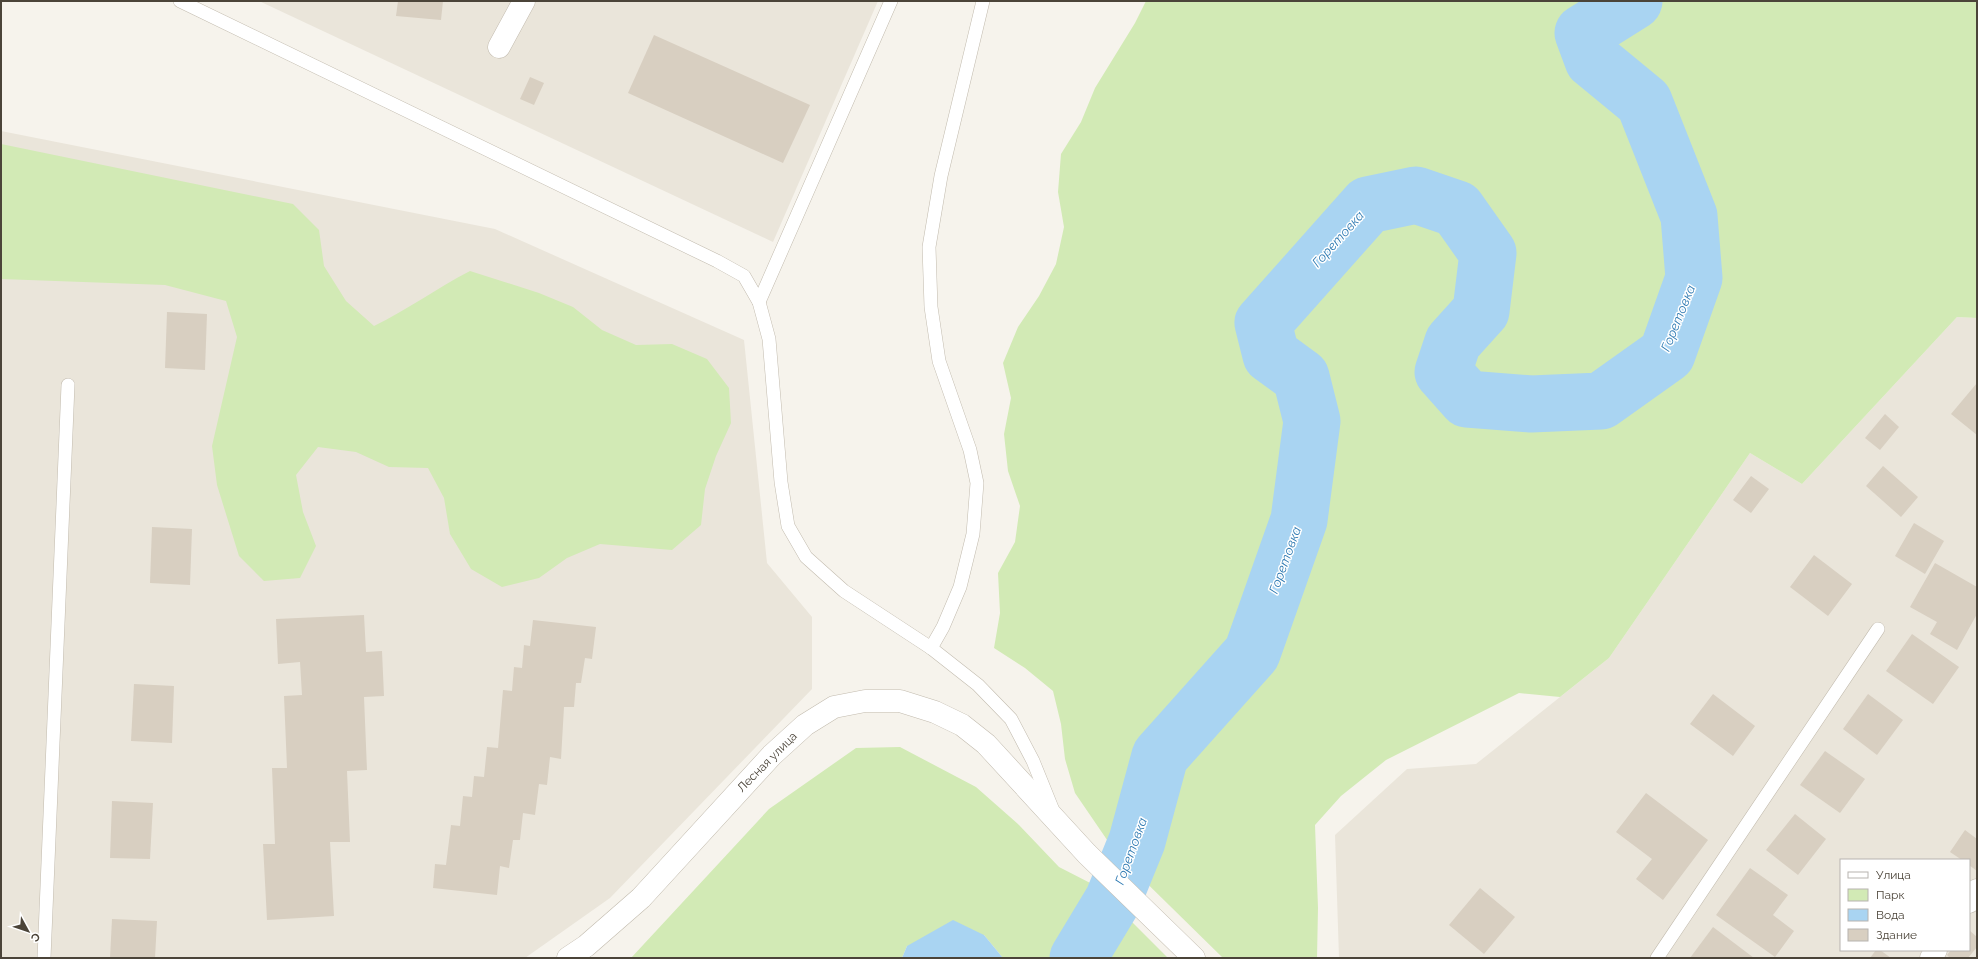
<svg xmlns="http://www.w3.org/2000/svg" width="1978" height="959" viewBox="0 0 1978 959" font-family="Raleway,sans-serif">
	<rect width="100%" height="100%" fill="#f6f3ec"/>
	<g fill="#eae5da" fill-rule="evenodd">
		<path d="M 259,1 L 878,1 L 773,242 Z"/>
		<path d="M 1,131 L 495,229 L 744,340 L 767,563 L 812,617 L 812,689 L 610,898 L 525,958 L 1,958 Z"/>
		<path d="M 1957,317 L 1977,318 L 1977,958 L 1339,958 L 1335,835 L 1407,769 L 1476,764 L 1609,658 L 1750,453 L 1802,484 ZM 1841,860 L 1969,860 L 1969,950 L 1841,950 Z"/>
	</g>
	<g fill="#d2eab5">
		<path d="M 1146,1 L 1977,1 L 1977,318 L 1957,317 L 1802,484 L 1750,453 L 1609,658 L 1560,697 L 1519,693 L 1386,760 L 1341,796 L 1315,825 L 1318,908 L 1317,958 L 1223,958 L 1116,853 L 1075,793 L 1065,759 L 1061,724 L 1053,691 L 1025,668 L 994,648 L 1000,613 L 998,573 L 1015,542 L 1020,506 L 1008,471 L 1004,434 L 1011,398 L 1003,363 L 1018,327 L 1039,296 L 1056,264 L 1064,227 L 1058,192 L 1061,154 L 1081,122 L 1095,88 L 1135,23 Z"/>
		<path d="M 1,144 L 293,204 L 319,230 L 324,266 L 346,301 L 374,326 C 407,310 437,288 470,271 L 539,293 L 573,307 L 602,330 L 636,345 L 672,344 L 707,359 L 729,388 L 731,423 L 716,456 L 705,489 L 701,525 L 672,550 L 600,544 L 567,558 L 539,578 L 502,587 L 471,569 L 450,534 L 444,498 L 428,468 L 389,467 L 356,452 L 318,447 L 296,475 L 303,512 L 316,546 L 300,578 L 264,581 L 239,556 L 217,485 L 212,446 L 237,337 L 226,301 L 165,285 L 1,279 Z"/>
		<path d="M 900,747 L 976,787 L 1019,825 L 1059,867 L 1100,888 L 1073,937 L 1055,958 L 1003,958 L 984,935 L 907,946 L 902,958 L 631,958 L 769,809 L 856,748 Z"/>
		<path d="M 1123,913 L 1168,958 L 1105,958 Z"/>
	</g>
	<g fill="#a9d4f2">
		<path d="M 1100,888 L 1123,913 L 1105,958 L 1055,958 L 1073,937 Z"/>
		<path d="M 953,920 L 984,935 L 1003,958 L 902,958 L 907,946 Z"/>
	</g>
	<g fill="none" stroke-linecap="round" stroke-linejoin="round">
		<path stroke="#a9d4f2" stroke-width="57" d="M 1078,958 L 1113,900 L 1137,841 L 1160,756 L 1252,653 L 1299,520 L 1312,421 L 1301,377 L 1271,355 L 1263,323 L 1368,205 L 1416,195 L 1457,209 L 1488,253 L 1481,311 L 1453,342 L 1443,372 L 1467,399 L 1531,404 L 1601,401 L 1667,354 L 1694,278 L 1689,216 L 1644,102 L 1593,60 L 1583,33 L 1634,1"/>
	</g>
	<g fill="#d8cfc1">
		<path d="M 398,1 L 443,1 L 441,20 L 396,16 Z"/>
		<path d="M 654,35 L 810,105 L 783,163 L 628,93 Z"/>
		<path d="M 530,77 L 544,83 L 534,105 L 520,99 Z"/>
		<path d="M 167,312 L 207,314 L 205,370 L 165,368 Z"/>
		<path d="M 1977,383 L 1977,435 L 1951,414 Z"/>
		<path d="M 1885,414 L 1899,427 L 1880,450 L 1865,438 Z"/>
		<path d="M 1883,466 L 1918,497 L 1901,517 L 1866,486 Z"/>
		<path d="M 1751,476 L 1769,489 L 1751,513 L 1733,500 Z"/>
		<path d="M 1914,523 L 1944,541 L 1925,574 L 1895,556 Z"/>
		<path d="M 152,527 L 192,529 L 190,585 L 150,583 Z"/>
		<path d="M 1814,555 L 1852,584 L 1828,616 L 1790,587 Z"/>
		<path d="M 1935,563 L 1977,587 L 1977,614 L 1957,650 L 1930,634 L 1937,622 L 1910,607 Z"/>
		<path d="M 364,615 L 366,652 L 382,651 L 384,696 L 364,697 L 367,770 L 347,771 L 350,842 L 330,842 L 334,916 L 267,920 L 263,844 L 275,844 L 272,768 L 287,768 L 284,696 L 302,695 L 300,662 L 278,664 L 276,619 Z"/>
		<path d="M 533,620 L 596,627 L 592,659 L 585,658 L 581,683 L 576,683 L 574,707 L 564,707 L 561,759 L 550,757 L 547,785 L 539,784 L 535,815 L 523,813 L 520,840 L 513,840 L 509,868 L 500,866 L 497,895 L 433,888 L 435,864 L 446,865 L 451,825 L 460,826 L 463,796 L 472,797 L 474,776 L 484,777 L 487,747 L 498,748 L 503,690 L 512,691 L 514,667 L 522,668 L 524,645 L 530,646 Z"/>
		<path d="M 1912,634 L 1959,667 L 1933,704 L 1886,671 Z"/>
		<path d="M 134,684 L 174,686 L 172,743 L 131,741 Z"/>
		<path d="M 1713,694 L 1755,726 L 1733,756 L 1690,724 Z"/>
		<path d="M 1868,694 L 1903,720 L 1877,755 L 1843,729 Z"/>
		<path d="M 1825,751 L 1865,779 L 1840,813 L 1800,785 Z"/>
		<path d="M 1646,793 L 1708,840 L 1663,900 L 1636,879 L 1652,859 L 1616,832 Z"/>
		<path d="M 112,801 L 153,803 L 150,859 L 110,858 Z"/>
		<path d="M 1795,814 L 1826,839 L 1798,875 L 1766,850 Z"/>
		<path d="M 1965,830 L 1977,839 L 1977,871 L 1969,865 L 1969,860 L 1962,860 L 1950,852 Z"/>
		<path d="M 1750,868 L 1788,895 L 1773,915 L 1794,931 L 1775,957 L 1716,915 Z"/>
		<path d="M 1480,888 L 1515,917 L 1484,954 L 1449,925 Z"/>
		<path d="M 112,919 L 157,921 L 155,958 L 110,958 Z"/>
		<path d="M 1713,927 L 1754,958 L 1690,958 Z"/>
		<path d="M 1969,930 L 1977,937 L 1977,947 L 1968,958 L 1950,958 L 1947,955 L 1951,950 L 1969,950 Z"/>
		<path d="M 1876,950 L 1880,950 L 1891,958 L 1870,958 Z"/>
	</g>
	<g fill="none" stroke-linecap="round" stroke-linejoin="round">
		<g stroke="#c2bbae" stroke-width="14">
			<g id="service">
				<path d="M 180,1 L 717,261 L 744,276 L 759,302 L 769,339 L 781,482 L 788,526 L 806,557 L 844,591 L 931,648 L 978,685 L 1011,719 L 1033,761 L 1052,808"/>
				<path d="M 759,302 L 891,1"/>
				<path d="M 931,648 L 943,627 L 960,587 L 973,534 L 977,483 L 970,450 L 939,361 L 931,307 L 929,247 L 941,176 L 983,1"/>
				<path d="M 44,958 L 68,385"/>
				<path d="M 1657,958 L 1878,629"/>
			</g>
		</g>
		<g stroke="#c2bbae" stroke-width="23">
			<g id="minor">
				<path d="M 499,47 L 524,1"/>
				<path d="M 1969,902 L 1977,890"/>
				<path d="M 568,958 L 586,946 L 641,898 L 772,755 L 805,725 L 834,707 L 865,701 L 900,701 L 935,712 L 962,725 L 986,744 L 1087,854 L 1194,958"/>
				<path d="M 1931,958 L 1936,950"/>
			</g>
		</g>
		<use href="#service" stroke="#fff" stroke-width="13"/>
		<use href="#minor" stroke="#fff" stroke-width="22"/>
	</g>
	<g text-anchor="middle" dominant-baseline="central" stroke-width="3" stroke-linejoin="round" paint-order="stroke">
		<g font-size="12" fill="#4b4439" stroke="#fff">
			<text transform="translate(767 762) rotate(-45)">Лесная улица</text>
		</g>
		<g font-size="13" font-style="italic" fill="#2e7ab2" stroke="#fff">
			<text transform="translate(1338 239) rotate(-48)">Горетовка</text>
			<text transform="translate(1678 318) rotate(-68)">Горетовка</text>
			<text transform="translate(1285 560) rotate(-70)">Горетовка</text>
			<text transform="translate(1131 851) rotate(-70)">Горетовка</text>
		</g>
	</g>
	<rect width="1978" height="959" fill="none" stroke="#4b4439" stroke-width="4"/>
	<rect x="1840" y="859" width="130" height="92" fill="#ffffff" stroke="#b7b4b0"/>
	<rect x="1848" y="872" width="20" height="6" fill="#ffffff" stroke="#b7b4b0"/>
	<text x="1876" y="879" font-size="12" fill="#4b4439">Улица</text>
	<rect x="1848" y="889" width="20" height="12" fill="#d2eab5" stroke="#b7b4b0"/>
	<text x="1876" y="899" font-size="12" fill="#4b4439">Парк</text>
	<rect x="1848" y="909" width="20" height="12" fill="#a9d4f2" stroke="#b7b4b0"/>
	<text x="1876" y="919" font-size="12" fill="#4b4439">Вода</text>
	<rect x="1848" y="929" width="20" height="12" fill="#d8cfc1" stroke="#b7b4b0"/>
	<text x="1876" y="939" font-size="12" fill="#4b4439">Здание</text>
	<g transform="translate(28 931) rotate(130)" stroke="#ffffff" stroke-width="3" paint-order="stroke">
	<path d="M0-3L7 15L0 10L-7 15Z" fill="#4b4439"/>
	<text y="-6" font-size="11" font-weight="bold" text-anchor="middle" fill="#4b4439">С</text>
	</g>
</svg>
